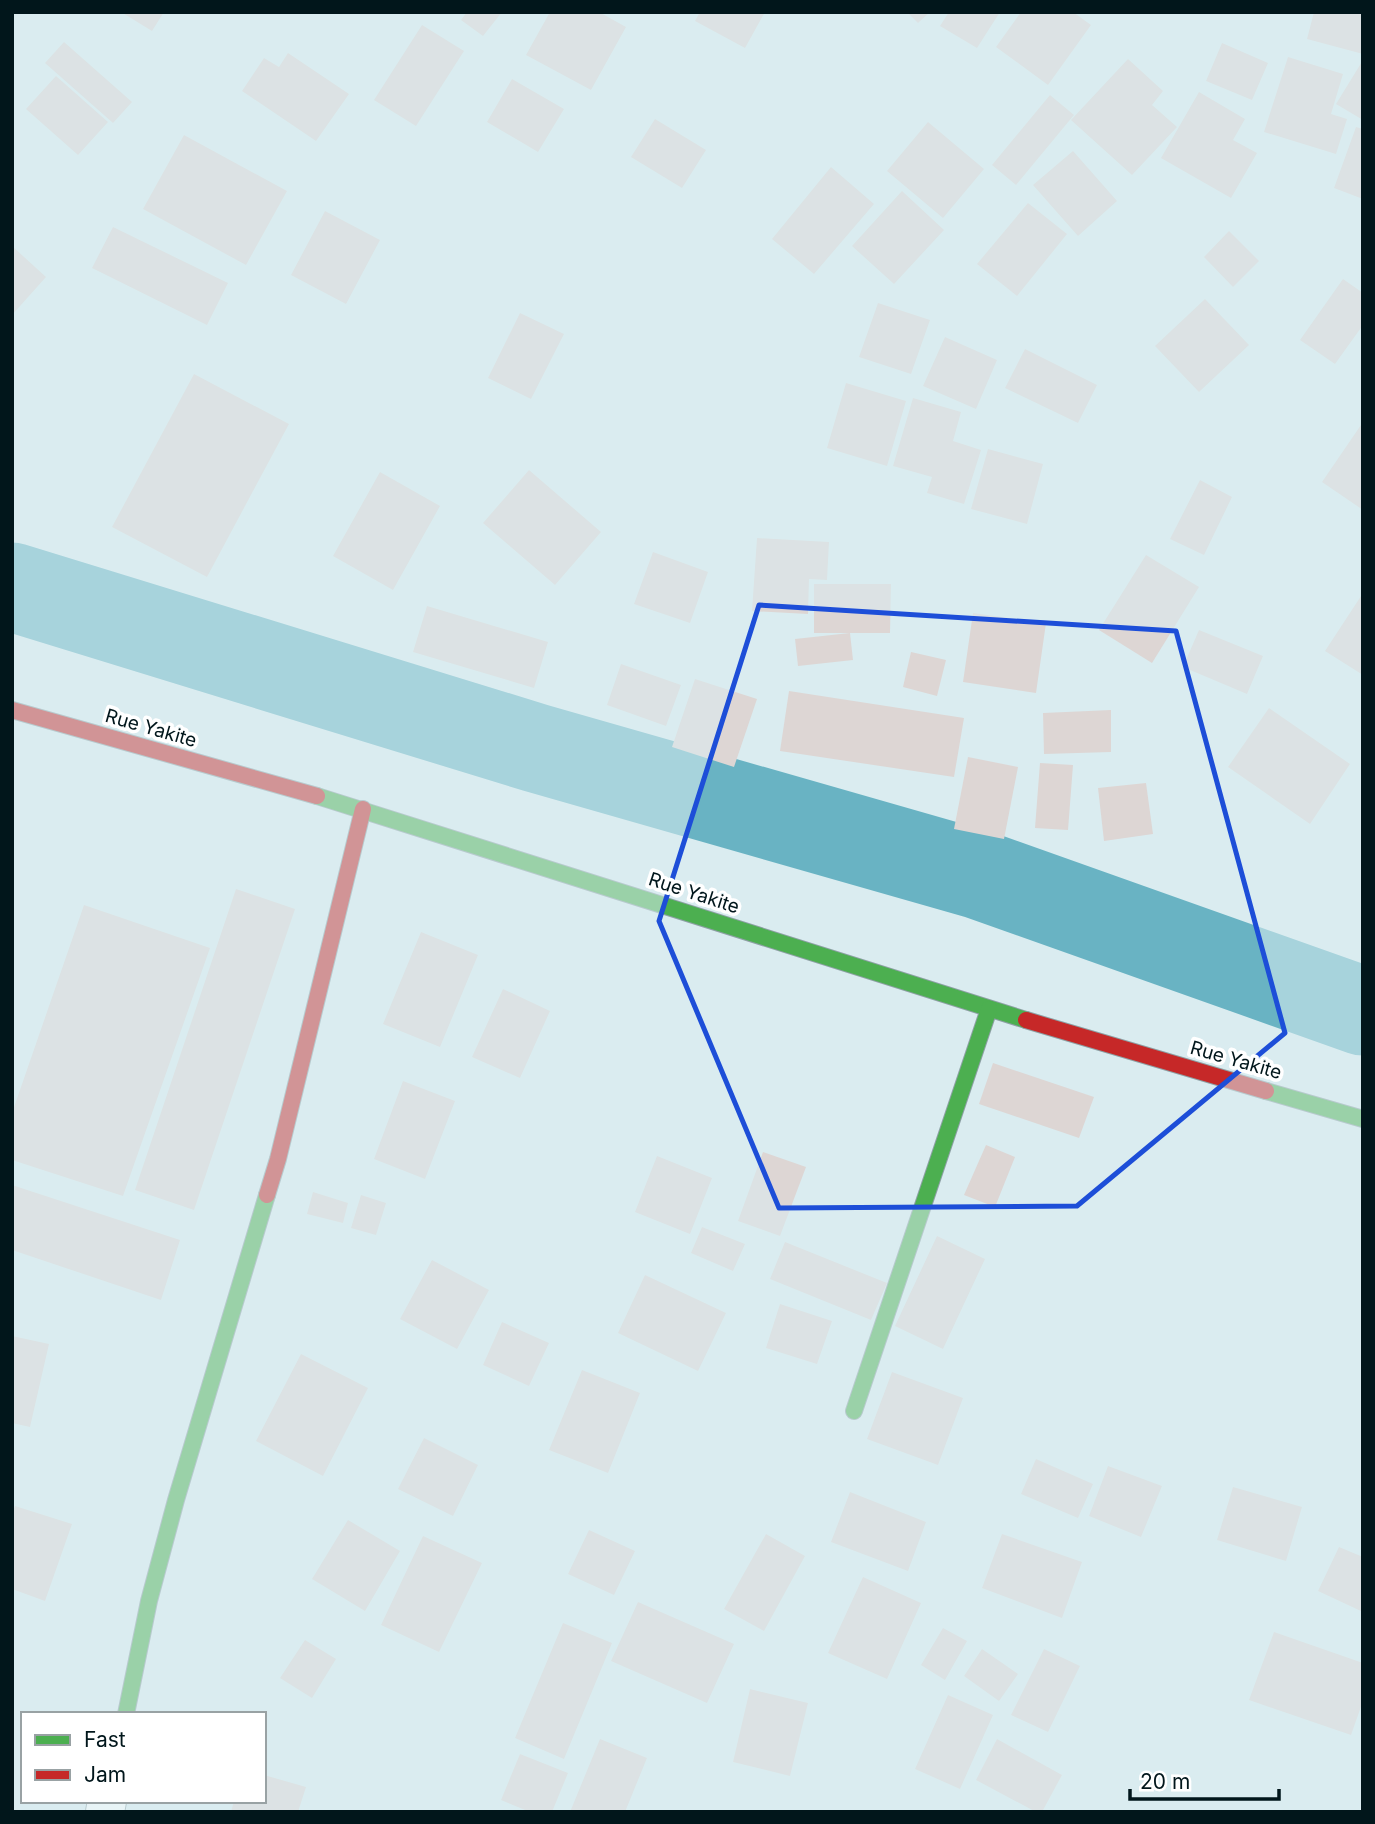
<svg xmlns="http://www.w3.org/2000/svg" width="1375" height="1824" viewBox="0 0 1375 1824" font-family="Inter,sans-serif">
	<rect width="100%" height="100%" fill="#daecf0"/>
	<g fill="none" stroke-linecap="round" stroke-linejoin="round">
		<path stroke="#69b3c3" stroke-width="89" d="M 12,587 L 536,748 L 980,875 L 1363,1011"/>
	</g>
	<g fill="#ddd6d4">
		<path d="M 121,12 L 164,12 L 152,31 Z"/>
		<path d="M 467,12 L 502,12 L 483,36 L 461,20 Z"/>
		<path d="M 550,12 L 599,12 L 626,27 L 591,90 L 526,55 Z"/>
		<path d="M 700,12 L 765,12 L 745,48 L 695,21 Z"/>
		<path d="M 907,12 L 930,12 L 918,23 Z"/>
		<path d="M 949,12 L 1000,12 L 977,48 L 940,26 Z"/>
		<path d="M 1021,12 L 1073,12 L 1091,25 L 1048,85 L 996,47 Z"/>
		<path d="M 1314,12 L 1354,12 L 1363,14 L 1363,54 L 1307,39 Z"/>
		<path d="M 422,25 L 464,51 L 416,126 L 374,100 Z"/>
		<path d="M 64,42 L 132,102 L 113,123 L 45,63 Z"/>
		<path d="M 1222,43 L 1268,63 L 1252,100 L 1206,81 Z"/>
		<path d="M 288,53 L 349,94 L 316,141 L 242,91 L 264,58 L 279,67 Z"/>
		<path d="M 1288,57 L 1343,74 L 1331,114 L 1347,119 L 1336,154 L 1264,132 Z"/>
		<path d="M 1128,59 L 1163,91 L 1152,105 L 1177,127 L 1132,175 L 1071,120 Z"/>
		<path d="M 1363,60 L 1363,120 L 1336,104 Z"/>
		<path d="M 56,76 L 108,122 L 78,155 L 26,109 Z"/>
		<path d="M 512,79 L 564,109 L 538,152 L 487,122 Z"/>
		<path d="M 1199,92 L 1245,119 L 1233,140 L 1257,153 L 1231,198 L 1161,158 Z"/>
		<path d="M 1050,95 L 1074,115 L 1016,185 L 992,165 Z"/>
		<path d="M 655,119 L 706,150 L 682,188 L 631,157 Z"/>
		<path d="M 928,122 L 984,169 L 943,218 L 887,171 Z"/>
		<path d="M 1356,127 L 1363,129 L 1363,199 L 1334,188 Z"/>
		<path d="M 184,135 L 287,191 L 246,265 L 143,209 Z"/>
		<path d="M 1073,151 L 1117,201 L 1078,236 L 1033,185 Z"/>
		<path d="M 831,167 L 874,204 L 814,274 L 772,239 Z"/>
		<path d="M 902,191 L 944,230 L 894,284 L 852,246 Z"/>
		<path d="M 1028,203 L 1067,234 L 1017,296 L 977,264 Z"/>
		<path d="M 325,211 L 380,240 L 346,304 L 291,275 Z"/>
		<path d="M 113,227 L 228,283 L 207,325 L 92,268 Z"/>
		<path d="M 1229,231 L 1259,261 L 1233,287 L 1204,257 Z"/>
		<path d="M 12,246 L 46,277 L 12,315 Z"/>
		<path d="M 1343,279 L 1363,293 L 1363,325 L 1335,364 L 1300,340 Z"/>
		<path d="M 1205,299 L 1249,345 L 1199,392 L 1155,346 Z"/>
		<path d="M 878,303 L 930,320 L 911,374 L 859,357 Z"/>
		<path d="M 520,313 L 564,334 L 531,399 L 488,378 Z"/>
		<path d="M 945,337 L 997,360 L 976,409 L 923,386 Z"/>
		<path d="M 1025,349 L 1097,385 L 1078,423 L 1005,388 Z"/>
		<path d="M 194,374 L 289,424 L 207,577 L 112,527 Z"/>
		<path d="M 846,383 L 906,401 L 887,466 L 827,448 Z"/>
		<path d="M 913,398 L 961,412 L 953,441 L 981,450 L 964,504 L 927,493 L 932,477 L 893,466 Z"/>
		<path d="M 1363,422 L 1363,510 L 1322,482 Z"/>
		<path d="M 988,449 L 1043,464 L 1027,524 L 971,509 Z"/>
		<path d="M 529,470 L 601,532 L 555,585 L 483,523 Z"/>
		<path d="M 380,472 L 440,506 L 393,590 L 333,556 Z"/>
		<path d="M 1200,480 L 1232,497 L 1204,555 L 1170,539 Z"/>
		<path d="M 757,538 L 829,542 L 827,580 L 809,579 L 808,614 L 752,611 Z"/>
		<path d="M 653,552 L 708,572 L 690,623 L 634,604 Z"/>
		<path d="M 1146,555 L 1199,587 L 1152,663 L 1099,630 Z"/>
		<path d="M 814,584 L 891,584 L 890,633 L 814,633 Z"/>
		<path d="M 1363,593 L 1363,675 L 1325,651 Z"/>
		<path d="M 427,606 L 548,642 L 534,688 L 413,652 Z"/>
		<path d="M 973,613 L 1046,623 L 1036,693 L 963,682 Z"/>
		<path d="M 1199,630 L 1263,656 L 1247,694 L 1183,667 Z"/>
		<path d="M 850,633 L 853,660 L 798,666 L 795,639 Z"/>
		<path d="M 911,652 L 946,660 L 937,696 L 903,687 Z"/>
		<path d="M 621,664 L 681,685 L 666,726 L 607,705 Z"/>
		<path d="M 695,679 L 757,699 L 734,767 L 672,747 Z"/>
		<path d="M 789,691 L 964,718 L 954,777 L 780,751 Z"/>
		<path d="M 1269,708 L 1350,764 L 1310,824 L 1228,767 Z"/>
		<path d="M 1111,710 L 1111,752 L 1044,754 L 1043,713 Z"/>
		<path d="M 968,757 L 1018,767 L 1004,839 L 954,829 Z"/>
		<path d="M 1040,763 L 1073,765 L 1068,830 L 1035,828 Z"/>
		<path d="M 1146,783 L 1153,834 L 1104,841 L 1098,788 Z"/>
		<path d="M 236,889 L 295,909 L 194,1210 L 135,1190 Z"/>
		<path d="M 84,905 L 210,948 L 123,1196 L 12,1160 L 12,1113 Z"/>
		<path d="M 421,932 L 478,955 L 440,1047 L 383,1024 Z"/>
		<path d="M 503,989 L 550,1011 L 520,1078 L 472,1057 Z"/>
		<path d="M 993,1063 L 1094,1097 L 1079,1138 L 979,1104 Z"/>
		<path d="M 403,1081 L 455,1101 L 425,1179 L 374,1159 Z"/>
		<path d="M 986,1145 L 1015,1157 L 995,1207 L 964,1195 Z"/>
		<path d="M 763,1152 L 806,1167 L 780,1236 L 738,1221 Z"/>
		<path d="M 657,1156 L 712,1178 L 690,1234 L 635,1212 Z"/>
		<path d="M 12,1185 L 180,1240 L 161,1300 L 12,1250 Z"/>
		<path d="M 313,1192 L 348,1203 L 343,1223 L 307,1214 Z"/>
		<path d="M 361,1195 L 386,1203 L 376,1235 L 351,1228 Z"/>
		<path d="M 702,1227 L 745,1244 L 733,1271 L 691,1253 Z"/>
		<path d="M 937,1236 L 985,1259 L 943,1349 L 895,1326 Z"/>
		<path d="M 785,1242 L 887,1283 L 871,1320 L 770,1279 Z"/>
		<path d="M 432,1260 L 489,1290 L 457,1349 L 400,1319 Z"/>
		<path d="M 645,1275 L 726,1313 L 698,1371 L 618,1333 Z"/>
		<path d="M 780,1304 L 832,1321 L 817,1364 L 766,1348 Z"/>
		<path d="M 502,1322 L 549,1343 L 529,1386 L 483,1365 Z"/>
		<path d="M 12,1336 L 49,1344 L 30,1427 L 12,1423 Z"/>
		<path d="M 301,1354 L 368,1388 L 323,1476 L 256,1441 Z"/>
		<path d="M 582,1370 L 640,1393 L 608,1473 L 549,1450 Z"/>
		<path d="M 892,1372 L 963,1398 L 938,1465 L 867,1439 Z"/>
		<path d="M 424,1438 L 478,1465 L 453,1516 L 398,1489 Z"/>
		<path d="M 1036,1459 L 1093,1484 L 1078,1518 L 1021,1494 Z"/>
		<path d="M 1108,1466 L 1162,1486 L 1141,1537 L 1089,1516 Z"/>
		<path d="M 1233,1487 L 1302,1507 L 1286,1561 L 1217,1540 Z"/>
		<path d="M 850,1492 L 926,1522 L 908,1571 L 831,1542 Z"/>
		<path d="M 15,1506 L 72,1524 L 45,1601 L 12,1589 L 12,1514 Z"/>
		<path d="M 348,1520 L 400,1551 L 365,1611 L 312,1579 Z"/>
		<path d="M 589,1530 L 635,1551 L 614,1595 L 568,1574 Z"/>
		<path d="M 766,1534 L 805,1556 L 764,1631 L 724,1609 Z"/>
		<path d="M 1002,1534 L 1082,1562 L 1062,1618 L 982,1588 Z"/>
		<path d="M 423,1536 L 482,1563 L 439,1652 L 381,1625 Z"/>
		<path d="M 1339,1547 L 1363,1557 L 1363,1612 L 1318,1591 Z"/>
		<path d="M 863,1577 L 921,1603 L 887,1679 L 828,1653 Z"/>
		<path d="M 638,1602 L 734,1644 L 707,1703 L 611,1661 Z"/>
		<path d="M 563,1623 L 612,1643 L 564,1759 L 515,1738 Z"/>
		<path d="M 943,1628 L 967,1641 L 945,1680 L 921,1665 Z"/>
		<path d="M 1274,1632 L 1363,1663 L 1363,1701 L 1351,1735 L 1249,1700 Z"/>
		<path d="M 305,1640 L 336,1659 L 312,1698 L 280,1678 Z"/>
		<path d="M 982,1649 L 1018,1674 L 999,1701 L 964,1676 Z"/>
		<path d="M 1044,1649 L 1080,1666 L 1048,1732 L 1011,1715 Z"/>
		<path d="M 750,1689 L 808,1703 L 790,1776 L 733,1762 Z"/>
		<path d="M 948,1695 L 993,1715 L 960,1789 L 915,1769 Z"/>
		<path d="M 600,1739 L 647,1758 L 625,1812 L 570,1812 Z"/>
		<path d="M 997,1739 L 1062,1775 L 1042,1812 L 1036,1812 L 976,1780 Z"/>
		<path d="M 520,1754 L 568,1773 L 552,1812 L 530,1812 L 501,1800 Z"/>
		<path d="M 264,1775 L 306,1787 L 298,1812 L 231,1812 L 234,1801 L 264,1801 Z"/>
	</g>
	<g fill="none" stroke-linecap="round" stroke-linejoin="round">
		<g stroke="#8da0a4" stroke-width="40">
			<path id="street" d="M 105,1812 L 107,1801"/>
		</g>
		<g stroke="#8da0a4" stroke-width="18">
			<g id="fast">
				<path d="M 317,796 L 1026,1020"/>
				<path d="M 1266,1091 L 1363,1119"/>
				<path d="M 854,1411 L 989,1009"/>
				<path d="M 126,1714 L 149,1601 L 176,1500 L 267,1195"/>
			</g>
		</g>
		<g stroke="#8da0a4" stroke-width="18">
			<g id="jam">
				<path d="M 12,710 L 317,796"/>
				<path d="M 1026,1020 L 1266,1091"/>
				<path d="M 267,1195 L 278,1159 L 363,809"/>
			</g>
		</g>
		<use href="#street" stroke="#f9fcfd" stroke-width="38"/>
		<use href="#fast" stroke="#4caf50" stroke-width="16"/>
		<use href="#jam" stroke="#c62828" stroke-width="16"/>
	</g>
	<path d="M0 0H1375V1824H0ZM 759,605 L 1176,631 L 1285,1033 L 1077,1206 L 779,1208 L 659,921 Z" fill="#daecf0" fill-opacity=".55" fill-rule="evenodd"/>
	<path fill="none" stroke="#1d4ed8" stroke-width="5" stroke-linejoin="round" d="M 759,605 L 1176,631 L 1285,1033 L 1077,1206 L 779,1208 L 659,921 Z"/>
	<g text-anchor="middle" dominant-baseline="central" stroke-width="7" stroke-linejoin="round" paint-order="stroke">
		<g font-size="19" fill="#01161b" stroke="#fff">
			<text transform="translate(151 728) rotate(16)">Rue Yakite</text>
			<text transform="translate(694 893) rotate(18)">Rue Yakite</text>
			<text transform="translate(1236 1060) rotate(16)">Rue Yakite</text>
		</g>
	</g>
	<rect width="1375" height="1824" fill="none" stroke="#01161b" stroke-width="28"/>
	<rect x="21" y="1712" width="245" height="91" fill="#ffffff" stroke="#99a2a4" stroke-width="2"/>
	<rect x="35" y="1735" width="35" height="10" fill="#4caf50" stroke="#99a2a4" stroke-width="2"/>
	<text x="84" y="1747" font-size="21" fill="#01161b">Fast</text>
	<rect x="35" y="1770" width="35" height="10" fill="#c62828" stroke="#99a2a4" stroke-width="2"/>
	<text x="84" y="1782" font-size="21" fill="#01161b">Jam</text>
	<path d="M1130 1789v10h149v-10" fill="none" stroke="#01161b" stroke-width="3.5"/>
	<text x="1140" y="1789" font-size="21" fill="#01161b" stroke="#ffffff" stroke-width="5" paint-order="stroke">20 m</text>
</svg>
